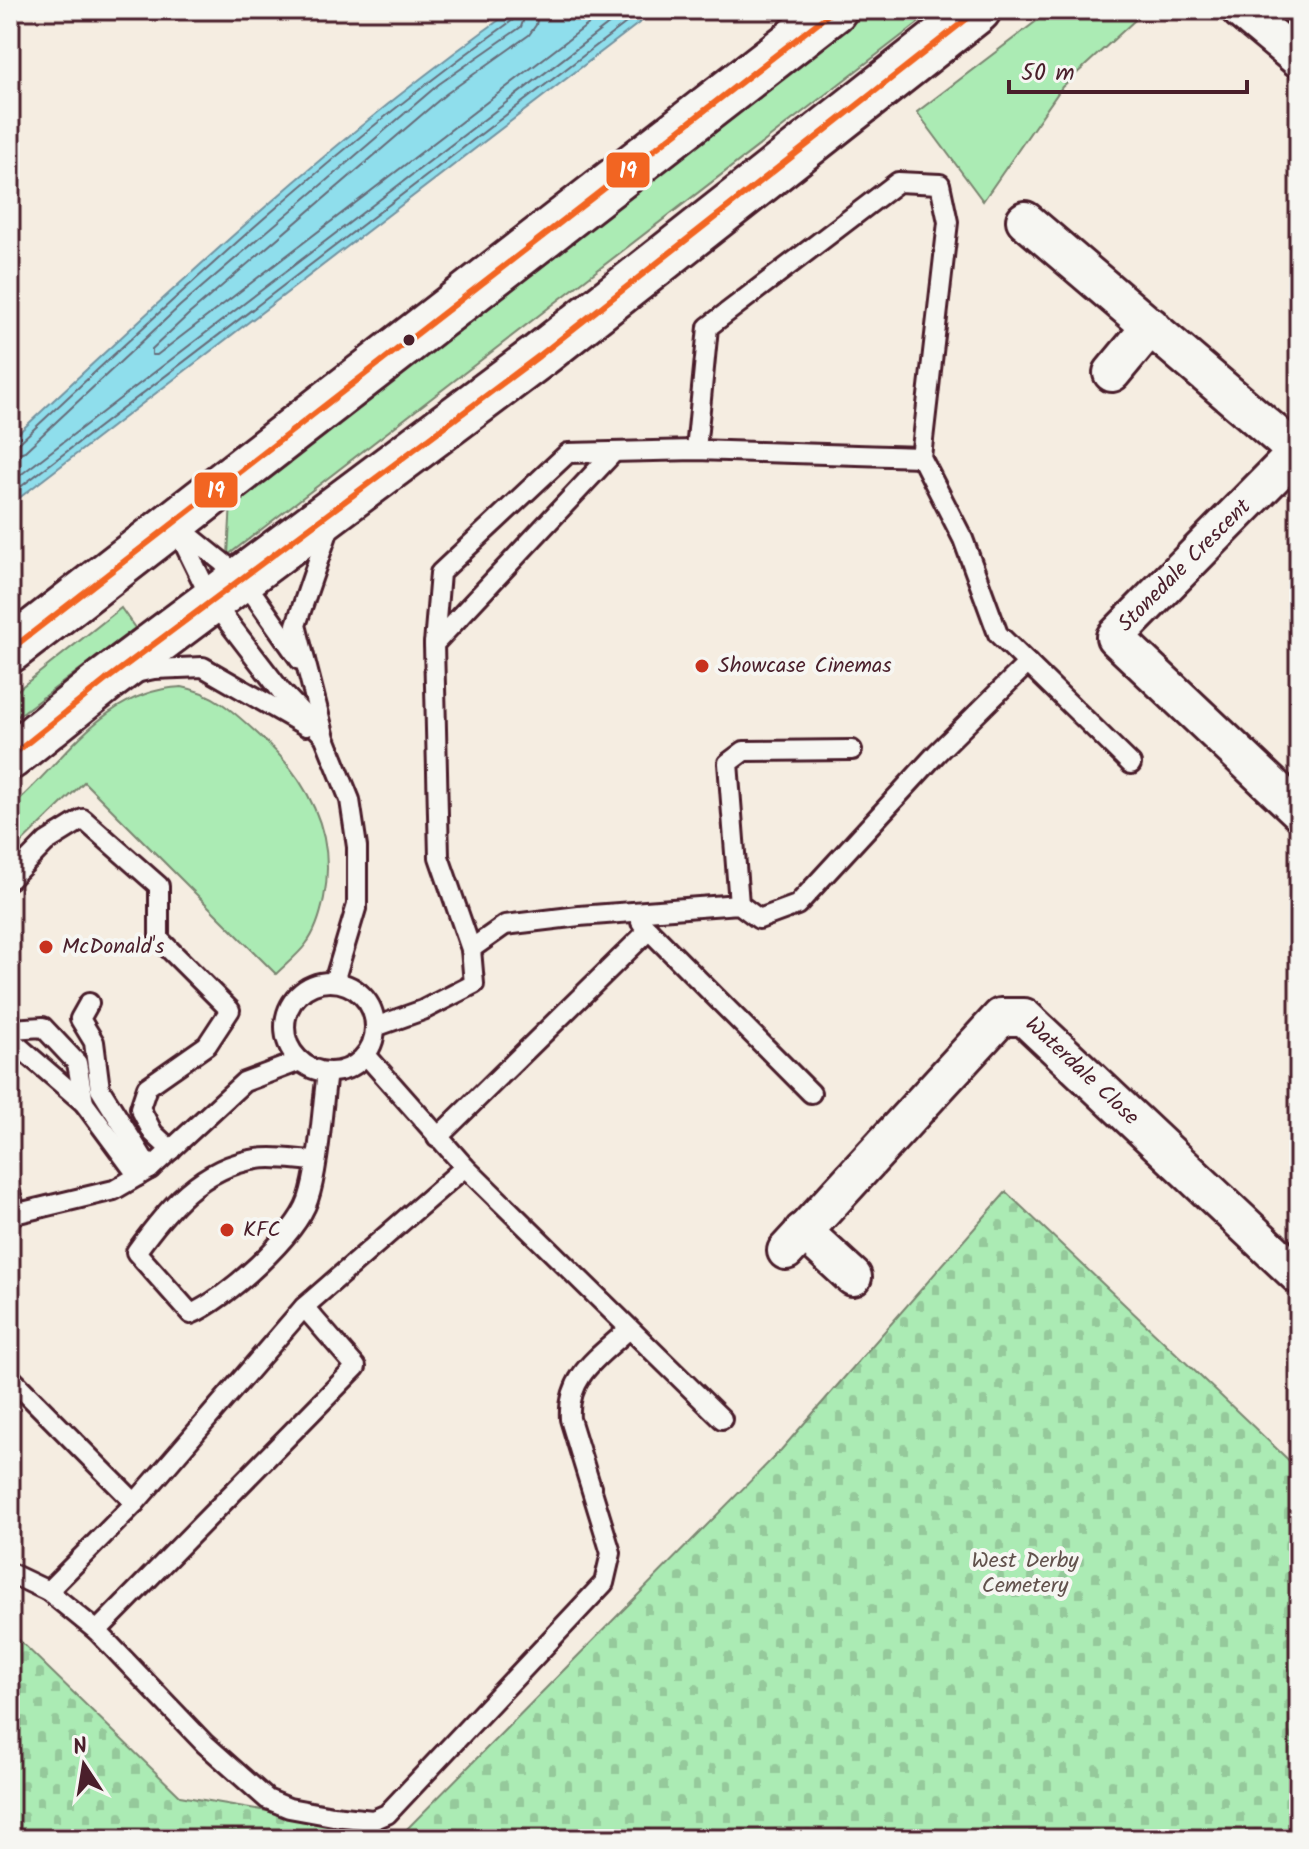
<svg xmlns="http://www.w3.org/2000/svg" width="1309" height="1849" viewBox="0 0 1309 1849" font-family="Kalam,sans-serif">
	<defs>
		<pattern id="cemetery-stones" width="16" height="16" patternUnits="userSpaceOnUse" patternTransform="scale(2)"><rect width="16" height="16" fill="#abebb4"/><path d="M2 7V4a2 2 0 0 1 4 0v3zM10 15v-3a2 2 0 0 1 4 0v3z" fill="#95c99b"/></pattern>
	</defs>
	<rect width="100%" height="100%" fill="#f5ede1"/>
	<filter id="ink" filterUnits="userSpaceOnUse"><feTurbulence type="fractalNoise" baseFrequency=".0125" numOctaves="2"/><feDisplacementMap in="SourceGraphic" scale="16" xChannelSelector="R" yChannelSelector="G"/><feConvolveMatrix kernelMatrix="1 2 1 2 8 2 1 2 1" color-interpolation-filters="sRGB"/></filter>
	<g filter="url(#ink)">
		<g fill="#abebb4" stroke="#7a8570" stroke-width="2">
			<path d="M 870,10 L 935,10 L 228,555 L 231,502 Z"/>
			<path d="M 1051,10 L 1146,10 L 1062,87 L 983,201 L 917,112 Z"/>
			<path d="M 121,608 L 135,628 L 10,722 L 10,696 Z"/>
			<path d="M 182,687 C 215,693 235,713 259,735 C 307,778 337,833 324,898 C 321,913 316,931 306,944 C 298,955 286,964 276,974 L 84,782 L 10,854 L 10,808 C 66,760 101,691 182,687 Z"/>
		</g>
		<path fill="url(#cemetery-stones)" stroke="#7a8570" stroke-width="2" d="M 1006,1192 L 1299,1470 L 1299,1839 L 10,1839 L 10,1631 L 180,1796 L 402,1834 L 781,1450 Z"/>
		<path fill="#8fdeec" stroke="#73929f" stroke-width="2" d="M 513,10 L 656,10 L 10,505 L 10,441 C 171,290 333,137 513,10 Z"/>
		<g fill="none" stroke-linecap="round" stroke-linejoin="round">
			<g stroke="#666b78" stroke-width="2">
				<path d="M 539,10 L 536,25 L 529,35 L 446,94 L 188,315 L 152,349 L 152,355 L 157,355 L 607,10"/>
				<path d="M 10,446 L 19,443 C 177,295 336,145 513,20 L 517,10"/>
				<path d="M 10,456 L 25,451 L 180,306 L 439,84 L 521,27 L 527,10"/>
				<path d="M 10,483 L 627,10"/>
				<path d="M 10,495 L 643,10"/>
			</g>
			<g stroke="#4a1f2b" stroke-width="24">
				<g id="service">
					<path d="M 696,450 L 708,327 L 898,182 L 940,184 L 948,222 L 921,457 L 963,539 L 998,634 L 1131,764"/>
					<path d="M 331,523 L 296,625 L 325,738 L 350,800 L 357,847 L 357,905 L 334,982"/>
					<path d="M 175,525 L 212,601 L 281,691 L 322,734"/>
					<path d="M 181,529 L 242,578 L 300,660"/>
					<path d="M 434,644 L 614,452"/>
					<path d="M 135,673 L 154,669 L 203,667 L 306,726"/>
					<path d="M 10,879 L 46,842 L 83,819 L 159,886 L 159,939 L 230,1010 L 207,1045 L 147,1087 L 140,1108 L 153,1133 L 171,1150"/>
					<path d="M 739,904 L 728,763 L 744,751 L 852,750"/>
					<path d="M 641,922 L 811,1093"/>
					<path d="M 471,949 L 505,925 L 579,916 L 739,904 L 759,919 L 797,905 L 937,753 L 1028,663"/>
					<circle cx="330" cy="1027" r="45"/>
					<path d="M 89,1003 L 80,1019 L 94,1042 L 100,1089 L 150,1169"/>
					<path d="M 375,1027 L 423,1010 L 474,984 L 471,949 L 439,857 L 434,644 L 440,573 L 568,453 L 696,450 L 921,457"/>
					<path d="M 10,1029 L 43,1027 L 77,1063 L 84,1103"/>
					<path d="M 10,1039 L 84,1103 L 138,1176"/>
					<path d="M 437,1138 L 649,930"/>
					<path d="M 314,1161 C 296,1160 275,1156 257,1159 C 201,1167 167,1209 136,1252 L 191,1314 C 225,1300 296,1236 308,1200 C 319,1168 322,1108 327,1072"/>
					<path d="M 465,1167 L 722,1419"/>
					<path d="M 10,1192 L 16,1214"/>
					<path d="M 10,1215 L 114,1190 L 150,1169 L 244,1082 L 300,1061"/>
					<path d="M 10,1377 L 135,1503 L 304,1307 L 465,1167 L 366,1055"/>
					<path d="M 135,1503 L 48,1591 L 97,1631 L 205,1744 L 267,1799 L 289,1808 L 333,1816 L 373,1820 L 387,1814 L 604,1583 L 611,1553 L 570,1419 C 567,1375 599,1357 629,1329"/>
					<path d="M 10,1573 L 48,1591"/>
					<path d="M 97,1631 L 356,1367 L 304,1307"/>
				</g>
			</g>
			<g stroke="#4a1f2b" stroke-width="42">
				<g id="minor">
					<path d="M 1240,10 L 1299,59"/>
					<path d="M 1025,220 L 1299,454"/>
					<path d="M 1112,373 L 1151,326"/>
					<path d="M 1299,450 L 1115,637 L 1299,811"/>
					<path d="M 803,1231 L 853,1277"/>
					<path id="s1" d="M 786,1251 L 1001,1017 L 1024,1017 L 1299,1276"/>
				</g>
			</g>
			<g stroke="#4a1f2b" stroke-width="50">
				<g id="trunk">
					<path d="M 10,650 L 834,10"/>
					<path d="M 10,757 L 106,680 L 539,356 L 978,10"/>
				</g>
			</g>
			<use href="#service" stroke="#f6f6f2" stroke-width="18"/>
			<use href="#minor" stroke="#f6f6f2" stroke-width="36"/>
			<use href="#trunk" stroke="#f6f6f2" stroke-width="44"/>
			<g stroke="#f6f6f2" stroke-width="12">
				<g id="bus-1">
					<path d="M 10,650 L 834,10"/>
					<path d="M 10,757 L 106,680 L 539,356 L 978,10"/>
				</g>
			</g>
			<use href="#bus-1" stroke="#f26522" stroke-width="6"/>
		</g>
	</g>
	<circle fill="#4a1f2b" stroke="#f6f6f2" stroke-width="3" cx="409" cy="340" r="7"/>
	<g fill="#c8321e" stroke="#f6f6f2" stroke-width="3">
		<circle cx="702" cy="666" r="8"/>
		<circle cx="46" cy="947" r="8"/>
		<circle cx="227" cy="1230" r="8"/>
	</g>
	<g text-anchor="middle" dominant-baseline="central" stroke-width="8" stroke-linejoin="round" paint-order="stroke">
		<g font-size="22" fill="#4a1f2b" stroke="#f6f6f2">
			<text transform="translate(1185 566) rotate(-45)">Stonedale Crescent</text>
			<text stroke="none"><textPath href="#s1" startOffset="420">Waterdale Close</textPath></text>
		</g>
		<g font-size="22" fill="#4a1f2b" stroke="#f6f6f2" text-anchor="start">
			<text x="718" y="666">Showcase Cinemas</text>
			<text x="62" y="947">McDonald's</text>
			<text x="243" y="1230">KFC</text>
		</g>
		<g font-size="22" fill="#62524d" stroke="#f6f6f2">
			<text x="1025" y="1561">West Derby<tspan x="1025" dy="25">Cemetery</tspan></text>
		</g>
	</g>
	<g stroke="#f6f6f2" stroke-width="3">
		<rect x="605" y="151" width="46" height="38" rx="8" fill="#f26522"/>
		<rect x="193" y="471" width="46" height="38" rx="8" fill="#f26522"/>
	</g>
	<g font-size="22" text-anchor="middle" font-weight="bold" fill="#fff">
		<text x="628" y="178">19</text>
		<text x="216" y="498">19</text>
	</g>
	<rect width="1309" height="1849" fill="none" stroke="#f6f6f2" stroke-width="40"/>
	<rect x="20" y="20" width="1269" height="1809" fill="none" stroke="#4a1f2b" stroke-width="3" filter="url(#ink)"/>
	<g transform="translate(84 1765) rotate(348)" stroke="#f6f6f2" stroke-width="6" paint-order="stroke">
	<path d="M0-6L14 30L0 20L-14 30Z" fill="#4a1f2b"/>
	<text y="-12" font-size="22" font-weight="bold" text-anchor="middle" fill="#4a1f2b">N</text>
	</g>
	<path d="M1009 80v12h238v-12" fill="none" stroke="#4a1f2b" stroke-width="4"/>
	<text x="1021" y="80" font-size="24" fill="#4a1f2b" stroke="#f6f6f2" stroke-width="6" paint-order="stroke">50 m</text>
</svg>
